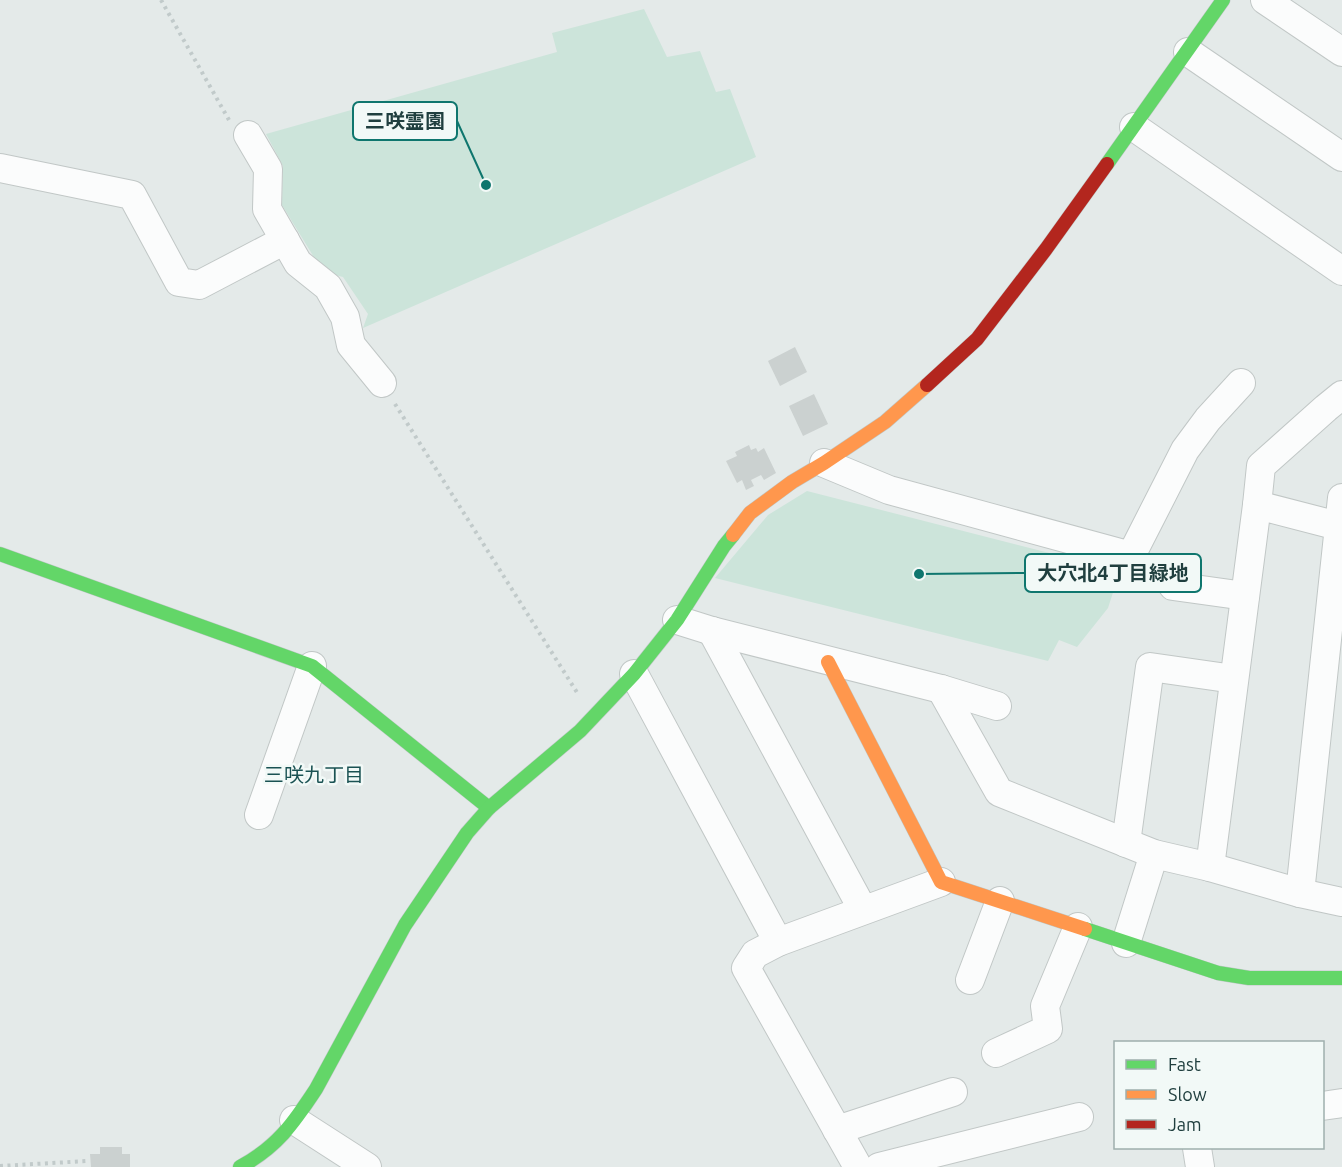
<svg xmlns="http://www.w3.org/2000/svg" width="1342" height="1167" viewBox="0 0 1342 1167" font-family="Ubuntu,'Noto Sans JP',sans-serif">
	<rect width="100%" height="100%" fill="#e4eae9"/>
	<g fill="#cce4da">
		<path d="M 644,9 L 667,57 L 700,51 L 716,92 L 730,89 L 756,157 L 363,328 L 368,314 L 343,277 L 323,272 L 282,205 L 283,166 L 266,134 L 557,52 L 552,33 Z"/>
		<path d="M 807,491 L 1120,571 L 1108,608 L 1077,647 L 1059,640 L 1048,661 L 715,578 L 768,515 Z"/>
	</g>
	<g fill="#cbd1d0">
		<path d="M 795,347 L 807,372 L 780,386 L 768,361 Z"/>
		<path d="M 814,394 L 828,424 L 803,436 L 789,406 Z"/>
		<path d="M 749,445 L 751,450 L 756,448 L 758,452 L 764,448 L 776,473 L 764,480 L 761,475 L 751,480 L 754,486 L 746,490 L 742,480 L 737,483 L 726,461 L 737,456 L 735,452 Z"/>
		<path d="M 100,1147 L 122,1147 L 122,1154 L 130,1154 L 130,1167 L 91,1167 L 90,1154 L 100,1154 Z"/>
	</g>
	<g fill="none" stroke-linecap="round" stroke-linejoin="round">
		<g stroke="#c1c7c6" stroke-width="30">
			<g id="street">
				<path d="M 1265,0 L 1342,52"/>
				<path d="M 1188,52 L 1342,157"/>
				<path d="M 1134,127 L 1342,271"/>
				<path d="M 248,135 L 268,169 L 267,209 L 298,263 L 328,287 L 345,317 L 351,345 L 382,383"/>
				<path d="M 0,168 L 132,195 L 179,282 L 199,285 L 285,240"/>
				<path d="M 824,463 L 889,490 L 1131,556 L 1185,450 L 1208,419 L 1241,383"/>
				<path d="M 1257,505 L 1342,527"/>
				<path d="M 1173,586 L 1245,596"/>
				<path d="M 677,620 L 712,631 L 941,689 L 997,706"/>
				<path d="M 712,631 L 863,910"/>
				<path d="M 634,674 L 778,942"/>
				<path d="M 941,689 L 999,792 L 1154,854 L 1210,867 L 1300,893 L 1342,902"/>
				<path d="M 259,815 L 312,666"/>
				<path d="M 1126,843 L 1150,667 L 1234,679"/>
				<path d="M 1210,867 L 1257,505 L 1261,466 L 1326,408 L 1342,395"/>
				<path d="M 1300,893 L 1342,498"/>
				<path d="M 1126,943 L 1154,854"/>
				<path d="M 970,980 L 1000,901"/>
				<path d="M 996,1053 L 1048,1029 L 1045,1006 L 1078,927"/>
				<path d="M 1322,1106 L 1342,1103"/>
				<path d="M 294,1120 L 367,1167"/>
				<path d="M 837,1130 L 953,1092"/>
				<path d="M 1197,1148 L 1200,1167"/>
				<path d="M 858,1167 L 746,968 L 755,954 L 778,942 L 941,882"/>
				<path d="M 879,1167 L 1079,1117"/>
			</g>
		</g>
		<g stroke="#bfc8c7" stroke-width="15">
			<g id="fast">
				<path d="M 1107,164 L 1223,0"/>
				<path d="M 0,554 L 312,666 L 489,808"/>
				<path d="M 1085,929 L 1218,973 L 1249,978 L 1342,978"/>
				<path d="M 240,1167 C 277,1147 293,1124 316,1089 L 405,925 L 467,833 L 489,808 L 580,731 L 634,674 L 677,620 L 724,546 L 733,535"/>
			</g>
		</g>
		<g stroke="#bfc8c7" stroke-width="15">
			<g id="slow">
				<path d="M 733,535 L 750,513 L 792,482 L 824,463 L 885,422 L 927,385"/>
				<path d="M 828,662 L 941,882 L 1085,929"/>
			</g>
		</g>
		<g stroke="#bfc8c7" stroke-width="15">
			<path id="jam" d="M 927,385 L 977,339 L 1046,249 L 1107,164"/>
		</g>
		<g stroke="#c1caca" stroke-width="4" stroke-dasharray="3 4.5" stroke-linecap="butt">
			<path d="M 161,0 L 229,120"/>
			<path d="M 395,404 L 578,694"/>
			<path d="M 0,1166 L 87,1161"/>
		</g>
		<use href="#street" stroke="#fbfcfc" stroke-width="28"/>
		<use href="#fast" stroke="#63d668" stroke-width="14"/>
		<use href="#slow" stroke="#ff974d" stroke-width="14"/>
		<use href="#jam" stroke="#b3261e" stroke-width="14"/>
	</g>
	<g text-anchor="middle" dominant-baseline="central" stroke-width="5" stroke-linejoin="round" paint-order="stroke">
		<g font-size="20" fill="#1a5253" stroke="#f2f9f7">
			<text x="314" y="774">三咲九丁目</text>
		</g>
	</g>
	<path fill="none" stroke="#0f766e" stroke-width="2" d="M486 185L457 121M919 574L1025 573"/>
	<g fill="#0f766e" stroke="#f2f9f7" stroke-width="2">
		<circle cx="486" cy="185" r="6"/>
		<circle cx="919" cy="574" r="6"/>
	</g>
	<g fill="#f2f9f7" stroke="#0f766e" stroke-width="2">
		<rect x="353" y="102" width="104" height="38" rx="6"/>
		<rect x="1025" y="554" width="176" height="38" rx="6"/>
	</g>
	<g font-size="20" text-anchor="middle" font-weight="bold" fill="#203f3f">
		<text x="405" y="128">三咲霊園</text>
		<text x="1113" y="580">大穴北4丁目緑地</text>
	</g>
	<rect x="1114" y="1041" width="210" height="108" fill="#f2f9f7" stroke="#9eafad" stroke-width="1.5"/>
	<rect x="1126" y="1060" width="30" height="9" fill="#63d668" stroke="#9eafad" stroke-width="1.5"/>
	<text x="1168" y="1071" font-size="18" fill="#203f3f">Fast</text>
	<rect x="1126" y="1090" width="30" height="9" fill="#ff974d" stroke="#9eafad" stroke-width="1.5"/>
	<text x="1168" y="1101" font-size="18" fill="#203f3f">Slow</text>
	<rect x="1126" y="1120" width="30" height="9" fill="#b3261e" stroke="#9eafad" stroke-width="1.5"/>
	<text x="1168" y="1131" font-size="18" fill="#203f3f">Jam</text>
</svg>
